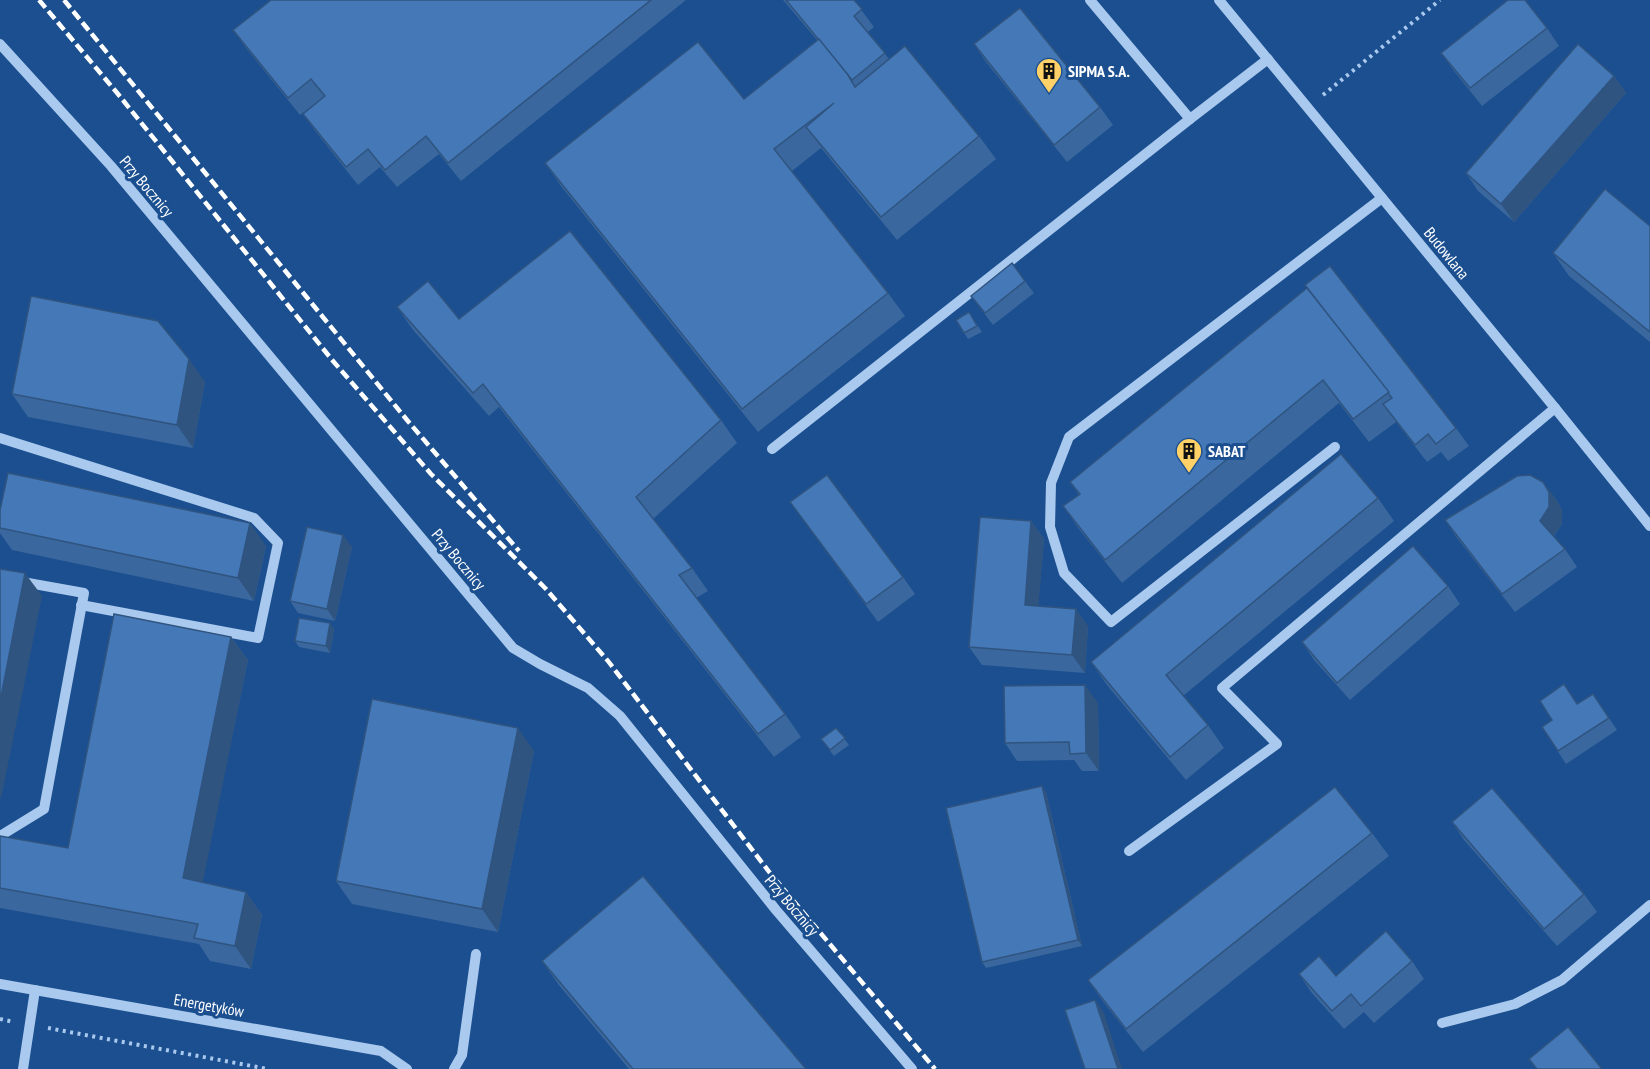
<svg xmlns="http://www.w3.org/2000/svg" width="1650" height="1069" viewBox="0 0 1650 1069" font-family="'PT Sans Narrow',sans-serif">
	<rect width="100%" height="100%" fill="#1b4f8f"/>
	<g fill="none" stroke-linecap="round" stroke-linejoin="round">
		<g stroke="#a9c9ee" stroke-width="4" stroke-dasharray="3 4.5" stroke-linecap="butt">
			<path d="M 1323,95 L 1440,0"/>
			<path d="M 0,1019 L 14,1022"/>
			<path d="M 48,1028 L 268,1069"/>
		</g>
		<g stroke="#a9c9ee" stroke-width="10">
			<path d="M 1219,0 L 1555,408 L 1650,526"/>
			<path d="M 0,44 L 111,166 L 513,648 L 540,664 L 588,688 L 620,716 L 776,910 L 912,1069"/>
			<path d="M 1190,119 L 1268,59"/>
			<path d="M 0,438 L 254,518 L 278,543 L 258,638 L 81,605"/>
			<path d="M 1335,447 L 1111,622 L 1064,573 L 1050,527 L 1051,483 L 1069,437 L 1382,198"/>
			<path d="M 772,449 L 1190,119 L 1090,0"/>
			<path d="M 0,578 L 84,593 L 44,809 L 0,836"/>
			<path d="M 1129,851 L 1277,744 L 1222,688 L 1555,408"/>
			<path d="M 0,984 L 381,1051 L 407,1069"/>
			<path d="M 1442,1023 L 1515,1004 L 1562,980 L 1650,905"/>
			<path d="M 23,1069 L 35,990"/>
			<path d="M 454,1069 L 462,1055 L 476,954"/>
		</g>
		<g stroke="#fff" stroke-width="4.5" stroke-dasharray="10 4.5" stroke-linecap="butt">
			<path d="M 39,0 L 118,94 L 333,361 L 431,474 L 546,589 L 608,661 L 770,873 L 935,1069"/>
			<path d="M 64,0 L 407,420 L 519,551"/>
		</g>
	</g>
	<g fill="#3a679d">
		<path d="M 271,0 L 686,0 L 461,181 L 439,154 L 397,187 L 380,167 L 358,185 L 316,132 L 303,114 L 324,97 L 300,115 L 246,48 L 233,30 Z"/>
		<path d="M 783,0 L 854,0 L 874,27 L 868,32 L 889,59 L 979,136 L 996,159 L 897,240 L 821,148 L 792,171 L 888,293 L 905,316 L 758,432 L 561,186 L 545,163 L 744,99 L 817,40 Z"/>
		<path d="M 1547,28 L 1559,46 L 1482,106 L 1454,71 L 1441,53 Z"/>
		<path d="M 974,44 L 1100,107 L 1113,125 L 1067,162 L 986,62 Z"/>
		<path d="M 1614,76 L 1626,93 L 1514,222 L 1478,191 L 1466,173 Z"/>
		<path d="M 1650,226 L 1650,342 L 1569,276 L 1553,253 Z"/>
		<path d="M 1025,281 L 1034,293 L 993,325 L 971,296 Z"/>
		<path d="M 1307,288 L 1456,428 L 1469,446 L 1448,461 L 1441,452 L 1427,462 L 1396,422 L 1369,442 L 1339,403 L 1122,583 L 1079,529 L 1063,506 L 1079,495 L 1070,482 Z"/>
		<path d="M 397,307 L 459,319 L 721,420 L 737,443 L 653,519 L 692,568 L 708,591 L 696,598 L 785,714 L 801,737 L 774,757 L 499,407 L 489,416 L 413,330 Z"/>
		<path d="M 969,312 L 982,332 L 968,339 L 964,333 Z"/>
		<path d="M 205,382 L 193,448 L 28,417 L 12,394 Z"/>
		<path d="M 1378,498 L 1394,521 L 1183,696 L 1208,725 L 1224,748 L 1186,780 L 1107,685 L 1091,662 Z"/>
		<path d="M 1556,499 L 1562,510 L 1562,524 L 1554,536 L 1565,549 L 1577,567 L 1515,612 L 1457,538 L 1445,520 Z"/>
		<path d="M 790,502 L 903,577 L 915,594 L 878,622 Z"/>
		<path d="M 0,510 L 266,546 L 254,601 L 12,550 L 0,533 Z"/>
		<path d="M 1031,521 L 1044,539 L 1038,606 L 1088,626 L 1085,673 L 982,665 L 969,647 Z"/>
		<path d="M 352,547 L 335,621 L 298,613 L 290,601 Z"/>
		<path d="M 1448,586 L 1460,604 L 1350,700 L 1314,660 L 1302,642 Z"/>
		<path d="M 334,629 L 330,653 L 299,647 L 295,641 Z"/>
		<path d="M 231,637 L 248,660 L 202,882 L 246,892 L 262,915 L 251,969 L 210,961 L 199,944 L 0,908 L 0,836 L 68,848 Z"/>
		<path d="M 1593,694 L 1617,730 L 1566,764 L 1542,727 Z"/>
		<path d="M 1098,703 L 1099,771 L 1082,771 L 1074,760 L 1017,761 L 1005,743 Z"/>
		<path d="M 836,728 L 849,745 L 834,756 L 821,739 Z"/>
		<path d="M 534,751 L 498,932 L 352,904 L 336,881 Z"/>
		<path d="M 1046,792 L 1082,946 L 986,968 L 982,962 Z"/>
		<path d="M 1452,822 L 1584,894 L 1597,912 L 1557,946 L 1464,840 Z"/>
		<path d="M 1372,833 L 1389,856 L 1143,1052 L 1104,1003 L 1088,980 Z"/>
		<path d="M 542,961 L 806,1069 L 629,1069 L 558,984 Z"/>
		<path d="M 1412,961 L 1424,979 L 1374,1023 L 1364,1012 L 1344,1029 L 1311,992 L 1299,974 L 1336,976 Z"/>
	</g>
	<g fill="#305480">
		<path d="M 1614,76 L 1626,93 L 1514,222 L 1501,204 Z"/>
		<path d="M 189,359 L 205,382 L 193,448 L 177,425 Z"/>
		<path d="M 1543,482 L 1556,499 L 1562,510 L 1562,524 L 1552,538 L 1540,521 Z"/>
		<path d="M 1031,521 L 1044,539 L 1037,623 L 1025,605 Z"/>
		<path d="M 250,523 L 266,546 L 254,601 L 238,578 Z"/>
		<path d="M 343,535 L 352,547 L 335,621 L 327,609 Z"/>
		<path d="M 25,573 L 42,596 L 1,799 L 0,797 L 0,702 Z"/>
		<path d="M 1076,609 L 1088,626 L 1085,673 L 1072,655 Z"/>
		<path d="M 330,623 L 334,629 L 330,653 L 326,646 Z"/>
		<path d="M 231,637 L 248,660 L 199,901 L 183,878 Z"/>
		<path d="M 1085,685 L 1098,703 L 1099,771 L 1086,753 Z"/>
		<path d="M 518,728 L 534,751 L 498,932 L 482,909 Z"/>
		<path d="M 1042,786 L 1046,792 L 1082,946 L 1078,940 Z"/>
		<path d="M 246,892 L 262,915 L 251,969 L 235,946 Z"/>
		<path d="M 1095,1000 L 1104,1013 L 1122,1069 L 1118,1069 Z"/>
	</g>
	<g fill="#4478b7" stroke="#305480" stroke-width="1.5">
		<path d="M 271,0 L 651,0 L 448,163 L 426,136 L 385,170 L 368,149 L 346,167 L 303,114 L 325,96 L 311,79 L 288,98 L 233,30 Z"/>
		<path d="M 786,0 L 854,0 L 862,9 L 854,16 L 885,53 L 852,80 Z"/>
		<path d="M 1508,0 L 1525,0 L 1547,28 L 1470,88 L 1441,53 Z"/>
		<path d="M 1020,8 L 1100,107 L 1054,145 L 974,44 Z"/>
		<path d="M 819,39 L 848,75 L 855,87 L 905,46 L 979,136 L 881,217 L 806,127 L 834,103 L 774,149 L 888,293 L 742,409 L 545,163 L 698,42 L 744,99 Z"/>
		<path d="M 1578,44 L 1614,76 L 1501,204 L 1466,173 Z"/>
		<path d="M 1605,189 L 1650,226 L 1650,332 L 1553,253 Z"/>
		<path d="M 570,231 L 721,420 L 636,497 L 692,568 L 679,575 L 785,714 L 758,734 L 483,384 L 473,393 L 397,307 L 428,281 L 459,319 Z"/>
		<path d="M 1012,263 L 1025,281 L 985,313 L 971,296 Z"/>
		<path d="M 1330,266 L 1456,428 L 1436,444 L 1428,434 L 1415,445 L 1383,404 L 1392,398 L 1305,285 Z"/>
		<path d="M 1307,288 L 1389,392 L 1353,419 L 1323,380 L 1105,560 L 1063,506 L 1080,494 L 1070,482 Z"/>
		<path d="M 31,296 L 158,321 L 189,359 L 177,425 L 12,394 Z"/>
		<path d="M 969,312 L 977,326 L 964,333 L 956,320 Z"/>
		<path d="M 1341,454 L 1378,498 L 1166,675 L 1208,725 L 1170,757 L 1091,662 Z"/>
		<path d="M 8,473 L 250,523 L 238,578 L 0,528 L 0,510 Z"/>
		<path d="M 827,475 L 903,577 L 866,604 L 790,502 Z"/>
		<path d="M 1530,475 L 1543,482 L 1549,492 L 1549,507 L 1540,521 L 1565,549 L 1502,594 L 1445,520 L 1517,476 Z"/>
		<path d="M 980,517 L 1031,521 L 1025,605 L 1076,609 L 1072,655 L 969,647 Z"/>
		<path d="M 307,527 L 343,535 L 327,609 L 290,601 Z"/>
		<path d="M 1413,546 L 1448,586 L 1337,683 L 1302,642 Z"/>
		<path d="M 0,569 L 25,573 L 0,702 Z"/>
		<path d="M 114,614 L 231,637 L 183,878 L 246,892 L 235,946 L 194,938 L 198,924 L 0,888 L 0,836 L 68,848 Z"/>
		<path d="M 299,618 L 330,623 L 326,646 L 295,641 Z"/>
		<path d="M 1564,684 L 1577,704 L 1593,694 L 1609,718 L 1558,751 L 1542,727 L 1552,720 L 1540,701 Z"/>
		<path d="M 1085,685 L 1086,753 L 1070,754 L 1069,742 L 1005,743 L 1004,686 Z"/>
		<path d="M 372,699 L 518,728 L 482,909 L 336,881 Z"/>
		<path d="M 836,728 L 845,738 L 830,750 L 821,739 Z"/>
		<path d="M 1042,786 L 1078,940 L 982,962 L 946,808 Z"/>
		<path d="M 1335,787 L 1372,833 L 1126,1029 L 1088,980 Z"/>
		<path d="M 1492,788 L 1584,894 L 1544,929 L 1452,822 Z"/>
		<path d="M 643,876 L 806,1069 L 633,1069 L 542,961 Z"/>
		<path d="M 1386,931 L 1412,961 L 1361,1006 L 1351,994 L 1332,1011 L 1299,974 L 1319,956 L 1336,976 Z"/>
		<path d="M 1095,1000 L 1118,1069 L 1085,1069 L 1065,1010 Z"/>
		<path d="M 1568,1027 L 1602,1069 L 1537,1069 L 1529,1059 Z"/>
	</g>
	<defs>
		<g id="building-pin" transform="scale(1.35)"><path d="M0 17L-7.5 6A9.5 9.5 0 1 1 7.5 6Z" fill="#ffd166" stroke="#1b4f8f"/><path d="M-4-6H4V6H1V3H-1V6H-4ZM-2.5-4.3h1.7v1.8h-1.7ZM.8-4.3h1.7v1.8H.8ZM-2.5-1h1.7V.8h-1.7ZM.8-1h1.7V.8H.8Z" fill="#111"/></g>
	</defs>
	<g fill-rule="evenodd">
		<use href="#building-pin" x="1049" y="71"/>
		<use href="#building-pin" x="1189" y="451"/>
	</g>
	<g text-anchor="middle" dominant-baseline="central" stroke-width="6" stroke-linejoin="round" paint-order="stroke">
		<g font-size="16" font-weight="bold" fill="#fff" stroke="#1b4f8f" text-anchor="start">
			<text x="1068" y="71">SIPMA S.A.</text>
			<text x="1208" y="451">SABAT</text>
		</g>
		<g font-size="16" fill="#fff" stroke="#1b4f8f">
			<text transform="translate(147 186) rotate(50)">Przy Bocznicy</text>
			<text transform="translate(1447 253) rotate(51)">Budowlana</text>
			<text transform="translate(459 559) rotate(50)">Przy Bocznicy</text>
			<text transform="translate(792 905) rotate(50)">Przy Bocznicy</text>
			<text transform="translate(209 1005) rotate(10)">Energetyków</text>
		</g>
	</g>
</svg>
